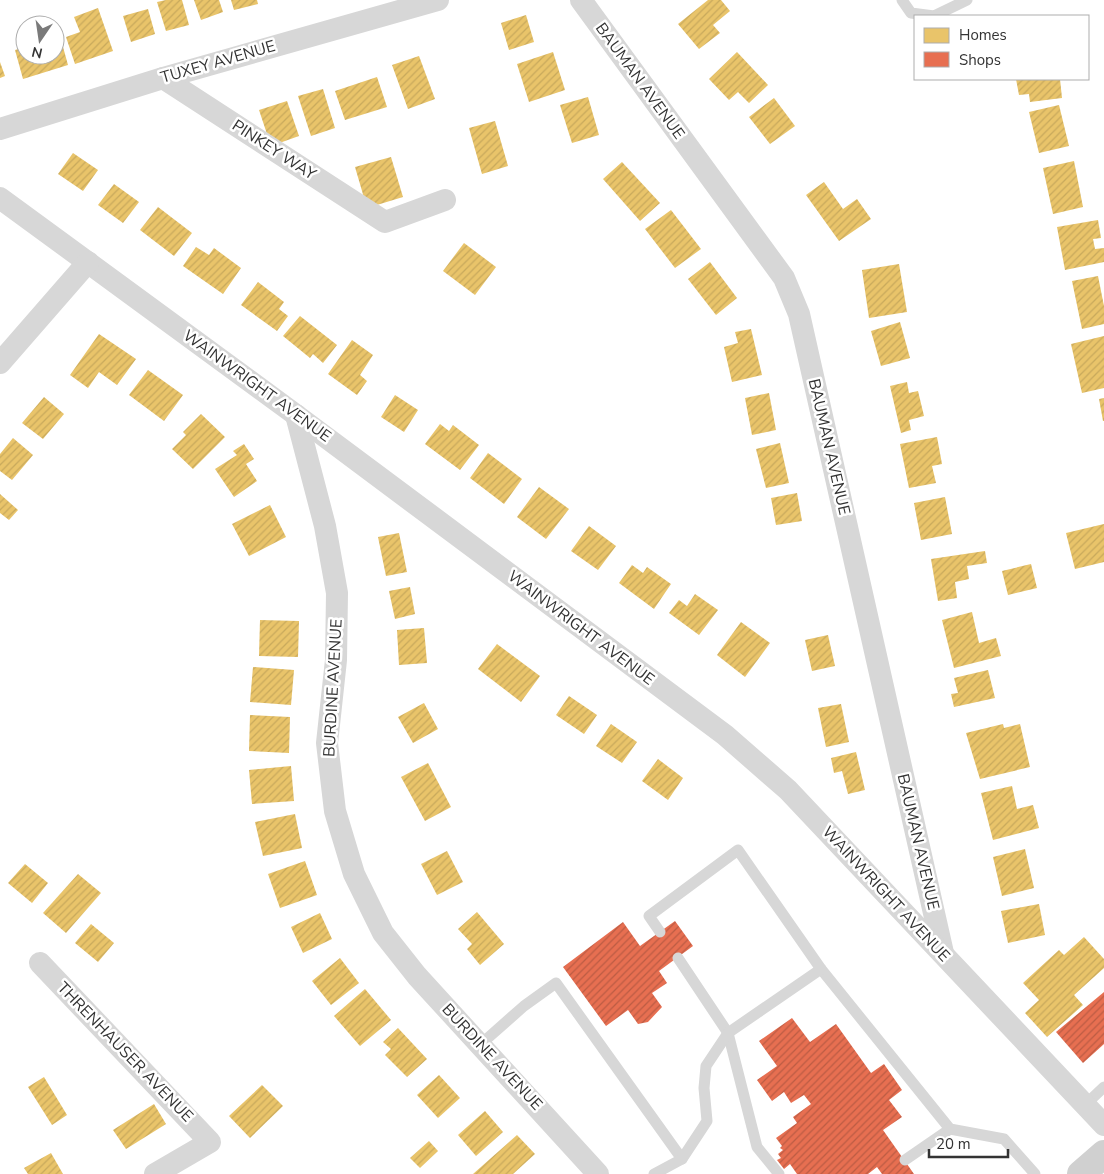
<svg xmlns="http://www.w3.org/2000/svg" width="1104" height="1174" viewBox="0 0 1104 1174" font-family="'Nunito Sans',sans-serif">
	<defs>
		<pattern id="homes-hatch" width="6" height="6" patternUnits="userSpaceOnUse" patternTransform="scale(1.25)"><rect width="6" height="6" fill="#e9c46a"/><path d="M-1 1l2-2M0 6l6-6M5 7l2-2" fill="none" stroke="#c8a95c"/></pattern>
		<pattern id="shops-hatch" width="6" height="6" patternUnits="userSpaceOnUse" patternTransform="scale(1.25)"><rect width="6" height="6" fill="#e76f51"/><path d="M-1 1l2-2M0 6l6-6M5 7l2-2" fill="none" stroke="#bc5c44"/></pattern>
	</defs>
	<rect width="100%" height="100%" fill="#fff"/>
	<g fill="url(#homes-hatch)">
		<path d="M 166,0 L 182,0 L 189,25 L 166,31 L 157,2 Z"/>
		<path d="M 194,0 L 219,0 L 223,12 L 201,20 Z"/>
		<path d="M 231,0 L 257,0 L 258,4 L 234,10 Z"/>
		<path d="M 708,0 L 721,0 L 730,11 L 713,25 L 720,33 L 699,49 L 678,24 Z"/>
		<path d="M 98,8 L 113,51 L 75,64 L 66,37 L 80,32 L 74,17 Z"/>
		<path d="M 148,9 L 155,34 L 131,42 L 123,16 Z"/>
		<path d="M 526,15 L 534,42 L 509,50 L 501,23 Z"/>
		<path d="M 60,36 L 68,65 L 23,79 L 15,50 L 25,47 L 25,55 L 55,55 L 55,37 Z"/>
		<path d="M 553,52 L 565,90 L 529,102 L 517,64 Z"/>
		<path d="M 737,52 L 768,85 L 749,103 L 738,92 L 729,100 L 709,79 Z"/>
		<path d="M 419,56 L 435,99 L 408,109 L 392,65 Z"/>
		<path d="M 0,62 L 5,76 L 0,78 Z"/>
		<path d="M 377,77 L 387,107 L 345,120 L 335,91 Z"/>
		<path d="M 1016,79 L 1060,79 L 1062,98 L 1030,102 L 1029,94 L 1019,95 Z"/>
		<path d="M 323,89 L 335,128 L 311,136 L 298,96 Z"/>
		<path d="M 588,97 L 599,135 L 572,143 L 560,105 Z"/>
		<path d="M 774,98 L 795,126 L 770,144 L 749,117 Z"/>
		<path d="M 287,101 L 299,136 L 271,146 L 259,110 Z"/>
		<path d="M 1059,105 L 1069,146 L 1039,153 L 1029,112 Z"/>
		<path d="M 495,121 L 508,166 L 482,174 L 469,128 Z"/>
		<path d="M 73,153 L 98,170 L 83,191 L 58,174 Z"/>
		<path d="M 391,157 L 403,197 L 367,208 L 355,167 Z"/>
		<path d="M 1074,161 L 1083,207 L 1053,214 L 1043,168 Z"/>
		<path d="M 622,162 L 660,203 L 640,221 L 603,179 Z"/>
		<path d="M 824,182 L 843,209 L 857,199 L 871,219 L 839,241 L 806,195 Z"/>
		<path d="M 114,184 L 139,202 L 123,223 L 98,205 Z"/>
		<path d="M 158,207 L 192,233 L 174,256 L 140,230 Z"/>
		<path d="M 671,210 L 701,249 L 675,268 L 645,229 Z"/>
		<path d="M 1098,220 L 1101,238 L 1093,239 L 1095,249 L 1104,248 L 1104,262 L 1065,270 L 1057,227 Z"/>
		<path d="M 464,243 L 496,267 L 475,295 L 443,271 Z"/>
		<path d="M 196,247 L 209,255 L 214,248 L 241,268 L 223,294 L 183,266 Z"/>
		<path d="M 710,262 L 737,298 L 716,315 L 688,279 Z"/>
		<path d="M 899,264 L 907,312 L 869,318 L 862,270 Z"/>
		<path d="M 1098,276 L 1104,306 L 1104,324 L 1082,329 L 1072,281 Z"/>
		<path d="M 258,282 L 284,302 L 279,309 L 288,316 L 277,331 L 241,305 Z"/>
		<path d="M 300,316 L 337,345 L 323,363 L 313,354 L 310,358 L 283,336 Z"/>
		<path d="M 900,322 L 910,358 L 881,366 L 871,331 Z"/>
		<path d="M 751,329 L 762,375 L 732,382 L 724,347 L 738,343 L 735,332 Z"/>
		<path d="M 99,334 L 136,359 L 117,385 L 99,372 L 88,388 L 70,375 Z"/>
		<path d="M 1104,336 L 1104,388 L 1082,393 L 1071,344 Z"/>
		<path d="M 352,340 L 373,355 L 360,375 L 367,381 L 357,395 L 328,374 Z"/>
		<path d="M 148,370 L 183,395 L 164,421 L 129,395 Z"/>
		<path d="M 907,382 L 909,393 L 918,391 L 924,416 L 909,420 L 911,430 L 901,433 L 890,386 Z"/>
		<path d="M 769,393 L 776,430 L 752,435 L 745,398 Z"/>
		<path d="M 395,395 L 418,410 L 404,432 L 381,417 Z"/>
		<path d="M 44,397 L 64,414 L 43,439 L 22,423 Z"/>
		<path d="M 1104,398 L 1104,421 L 1103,421 L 1099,399 Z"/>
		<path d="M 201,414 L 225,437 L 193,469 L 172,449 L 186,435 L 183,432 Z"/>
		<path d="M 440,424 L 449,431 L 453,425 L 479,445 L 460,470 L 425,444 Z"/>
		<path d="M 937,437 L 942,464 L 932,466 L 936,483 L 909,488 L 900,444 Z"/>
		<path d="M 13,438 L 33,455 L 12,480 L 0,471 L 0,454 Z"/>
		<path d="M 780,443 L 789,483 L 766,488 L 756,449 Z"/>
		<path d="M 244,444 L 254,459 L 246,464 L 257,481 L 234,497 L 215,469 L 237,455 L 233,451 Z"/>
		<path d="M 488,453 L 522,479 L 504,504 L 470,478 Z"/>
		<path d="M 539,487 L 569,509 L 546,539 L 517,517 Z"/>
		<path d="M 797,493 L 802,521 L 776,525 L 771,498 Z"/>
		<path d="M 0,494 L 18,510 L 9,520 L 0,513 Z"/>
		<path d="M 945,497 L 952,534 L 921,540 L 914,503 Z"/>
		<path d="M 270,505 L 286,537 L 249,556 L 232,524 Z"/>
		<path d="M 1104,524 L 1104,562 L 1075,569 L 1066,533 Z"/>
		<path d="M 589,526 L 616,546 L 598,570 L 571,551 Z"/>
		<path d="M 399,533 L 407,572 L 386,576 L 378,537 Z"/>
		<path d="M 985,551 L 987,563 L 967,566 L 969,579 L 955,582 L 957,598 L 938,601 L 931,559 Z"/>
		<path d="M 1031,564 L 1037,588 L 1008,595 L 1002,571 Z"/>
		<path d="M 632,565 L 643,573 L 647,567 L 671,584 L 654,609 L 619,583 Z"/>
		<path d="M 410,587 L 415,614 L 395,619 L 389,591 Z"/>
		<path d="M 695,594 L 718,610 L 699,635 L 669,613 L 679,600 L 687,606 Z"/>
		<path d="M 972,612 L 979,643 L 996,638 L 1001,656 L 954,668 L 942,620 Z"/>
		<path d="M 260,620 L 299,621 L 298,657 L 259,656 Z"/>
		<path d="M 741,622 L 770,643 L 745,677 L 717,655 Z"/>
		<path d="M 424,628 L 427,663 L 399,665 L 397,630 Z"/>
		<path d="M 828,635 L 835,666 L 812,671 L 805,640 Z"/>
		<path d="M 497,644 L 540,676 L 521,702 L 478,669 Z"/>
		<path d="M 253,667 L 294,670 L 291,705 L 250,702 Z"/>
		<path d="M 988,670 L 995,698 L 954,707 L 951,694 L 958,693 L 954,678 Z"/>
		<path d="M 569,696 L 597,715 L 584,734 L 556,715 Z"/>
		<path d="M 424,703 L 438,729 L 413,743 L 398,717 Z"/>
		<path d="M 841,704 L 849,742 L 826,747 L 818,708 Z"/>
		<path d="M 250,715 L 290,717 L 289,753 L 249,751 Z"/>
		<path d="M 611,724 L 637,742 L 622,763 L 596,746 Z"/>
		<path d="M 1003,724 L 1004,728 L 1020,724 L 1030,767 L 980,779 L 966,733 Z"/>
		<path d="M 856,752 L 865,790 L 848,794 L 842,771 L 834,773 L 831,758 Z"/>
		<path d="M 658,759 L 683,778 L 668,800 L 642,781 Z"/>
		<path d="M 428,763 L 451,807 L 425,821 L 401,777 Z"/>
		<path d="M 291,766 L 294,801 L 252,804 L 249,770 Z"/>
		<path d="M 1012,786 L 1017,809 L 1033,805 L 1039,828 L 993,840 L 981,793 Z"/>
		<path d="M 295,814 L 302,848 L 263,856 L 255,822 Z"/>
		<path d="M 1025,849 L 1034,888 L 1002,896 L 993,857 Z"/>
		<path d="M 447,851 L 463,882 L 437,895 L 421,864 Z"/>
		<path d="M 305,861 L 317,895 L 280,908 L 268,874 Z"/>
		<path d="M 25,864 L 48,883 L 32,903 L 8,883 Z"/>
		<path d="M 78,874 L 101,893 L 66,933 L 43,913 Z"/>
		<path d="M 1039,904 L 1045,935 L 1008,943 L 1001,911 Z"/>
		<path d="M 477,912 L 504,944 L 480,965 L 467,949 L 472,944 L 458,929 Z"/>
		<path d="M 320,913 L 332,939 L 303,953 L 291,927 Z"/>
		<path d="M 91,924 L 114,943 L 98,962 L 75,943 Z"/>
		<path d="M 1084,937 L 1104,959 L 1104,968 L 1074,995 L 1083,1005 L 1047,1037 L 1025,1013 L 1039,1000 L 1023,983 L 1059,950 L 1064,955 Z"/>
		<path d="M 340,958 L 359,983 L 331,1005 L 312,981 Z"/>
		<path d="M 365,989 L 391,1020 L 360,1046 L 334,1016 Z"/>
		<path d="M 398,1028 L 427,1059 L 407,1077 L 385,1055 L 391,1049 L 383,1042 Z"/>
		<path d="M 439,1075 L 460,1098 L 438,1118 L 417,1095 Z"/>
		<path d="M 44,1077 L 67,1115 L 52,1125 L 28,1087 Z"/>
		<path d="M 262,1085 L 283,1106 L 250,1138 L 229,1116 Z"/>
		<path d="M 154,1104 L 166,1124 L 126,1149 L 113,1130 Z"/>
		<path d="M 485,1111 L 503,1132 L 476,1156 L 458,1135 Z"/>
		<path d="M 517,1135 L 535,1154 L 513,1174 L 473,1174 Z"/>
		<path d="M 429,1141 L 438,1151 L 420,1168 L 410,1158 Z"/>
		<path d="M 51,1153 L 63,1174 L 28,1174 L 24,1168 Z"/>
	</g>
	<g fill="url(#shops-hatch)">
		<path d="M 675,921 L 693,946 L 659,971 L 667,983 L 652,993 L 662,1007 L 648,1022 L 638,1024 L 628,1010 L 606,1026 L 563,967 L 623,922 L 640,946 Z"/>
		<path d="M 1104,992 L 1104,1044 L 1083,1063 L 1056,1032 Z"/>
		<path d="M 792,1018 L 810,1042 L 836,1024 L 871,1073 L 884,1064 L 902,1090 L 889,1100 L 902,1117 L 883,1130 L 914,1174 L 882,1174 L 877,1167 L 868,1174 L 797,1174 L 790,1164 L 784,1169 L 777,1160 L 781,1158 L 778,1154 L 783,1150 L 780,1148 L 782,1146 L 776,1138 L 797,1123 L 793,1117 L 811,1104 L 804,1095 L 791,1103 L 784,1092 L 772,1101 L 757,1080 L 777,1066 L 759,1041 Z"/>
	</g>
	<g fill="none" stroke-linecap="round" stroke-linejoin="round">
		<g stroke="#d7d7d7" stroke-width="11">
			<path d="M 902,0 L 911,13 L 934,16 L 967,0"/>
			<path d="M 678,958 L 728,1033 L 757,1147 L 779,1174"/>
			<path d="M 821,969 L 950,1129 L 1004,1139 L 1035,1174"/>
			<path d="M 481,1044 L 524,1006 L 556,983 L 682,1159"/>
			<path d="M 1085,1105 L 1104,1087"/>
			<path d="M 905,1160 L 950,1129"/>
			<path d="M 654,1174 L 682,1159 L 707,1121 L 704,1088 L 706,1066 L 728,1033 L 821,969 L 738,850 L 649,916 L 660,932"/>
		</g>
		<g stroke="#d7d7d7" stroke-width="22">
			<path d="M 581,0 L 784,278 L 799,314 L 943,953"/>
			<path d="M 163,78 L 385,222 L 445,200"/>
			<path d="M 0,129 L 163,78 L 438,0"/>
			<path d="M 0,198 L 296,415 L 725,735 L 788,790 L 1104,1125"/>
			<path d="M 0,363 L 88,262"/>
			<path d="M 296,415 L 325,526 L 337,593 L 336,660 L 327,743 L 335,811 L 354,874 L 383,933 L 417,976 L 598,1174"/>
			<path d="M 40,963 L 210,1142 L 155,1174"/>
		</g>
		<path stroke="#d0d0d0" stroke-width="28" d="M 1081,1174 L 1104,1154"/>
	</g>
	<g text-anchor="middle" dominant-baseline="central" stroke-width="5" stroke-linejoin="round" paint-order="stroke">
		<g font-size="16" fill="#333" stroke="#fff">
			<text transform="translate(218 62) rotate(-16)">TUXEY AVENUE</text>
			<text transform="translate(640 81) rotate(54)">BAUMAN AVENUE</text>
			<text transform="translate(274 150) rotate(33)">PINKEY WAY</text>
			<text transform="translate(257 386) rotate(36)">WAINWRIGHT AVENUE</text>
			<text transform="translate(829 447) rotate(77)">BAUMAN AVENUE</text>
			<text transform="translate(581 628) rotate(37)">WAINWRIGHT AVENUE</text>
			<text transform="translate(333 688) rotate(-87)">BURDINE AVENUE</text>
			<text transform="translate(918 842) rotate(77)">BAUMAN AVENUE</text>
			<text transform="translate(886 894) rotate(47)">WAINWRIGHT AVENUE</text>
			<text transform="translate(125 1052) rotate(46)">THRENHAUSER AVENUE</text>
			<text transform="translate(492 1057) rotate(47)">BURDINE AVENUE</text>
		</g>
	</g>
	<rect x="914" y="15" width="175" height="65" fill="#ffffff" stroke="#adadad"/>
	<rect x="924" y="28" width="25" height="15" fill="#e9c46a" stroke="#adadad"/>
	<text x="959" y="40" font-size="15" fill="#333333">Homes</text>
	<rect x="924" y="52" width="25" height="15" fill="#e76f51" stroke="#adadad"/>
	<text x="959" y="65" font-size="15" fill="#333333">Shops</text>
	<g transform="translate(40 40) rotate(193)"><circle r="24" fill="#ffffff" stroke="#adadad"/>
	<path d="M0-4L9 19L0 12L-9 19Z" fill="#7a7a7a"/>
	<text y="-8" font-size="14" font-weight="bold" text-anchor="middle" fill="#333333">N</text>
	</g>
	<path d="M929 1149v8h79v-8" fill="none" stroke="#333333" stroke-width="2.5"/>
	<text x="936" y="1149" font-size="15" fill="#333333" stroke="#ffffff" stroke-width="4" paint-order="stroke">20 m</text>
</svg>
